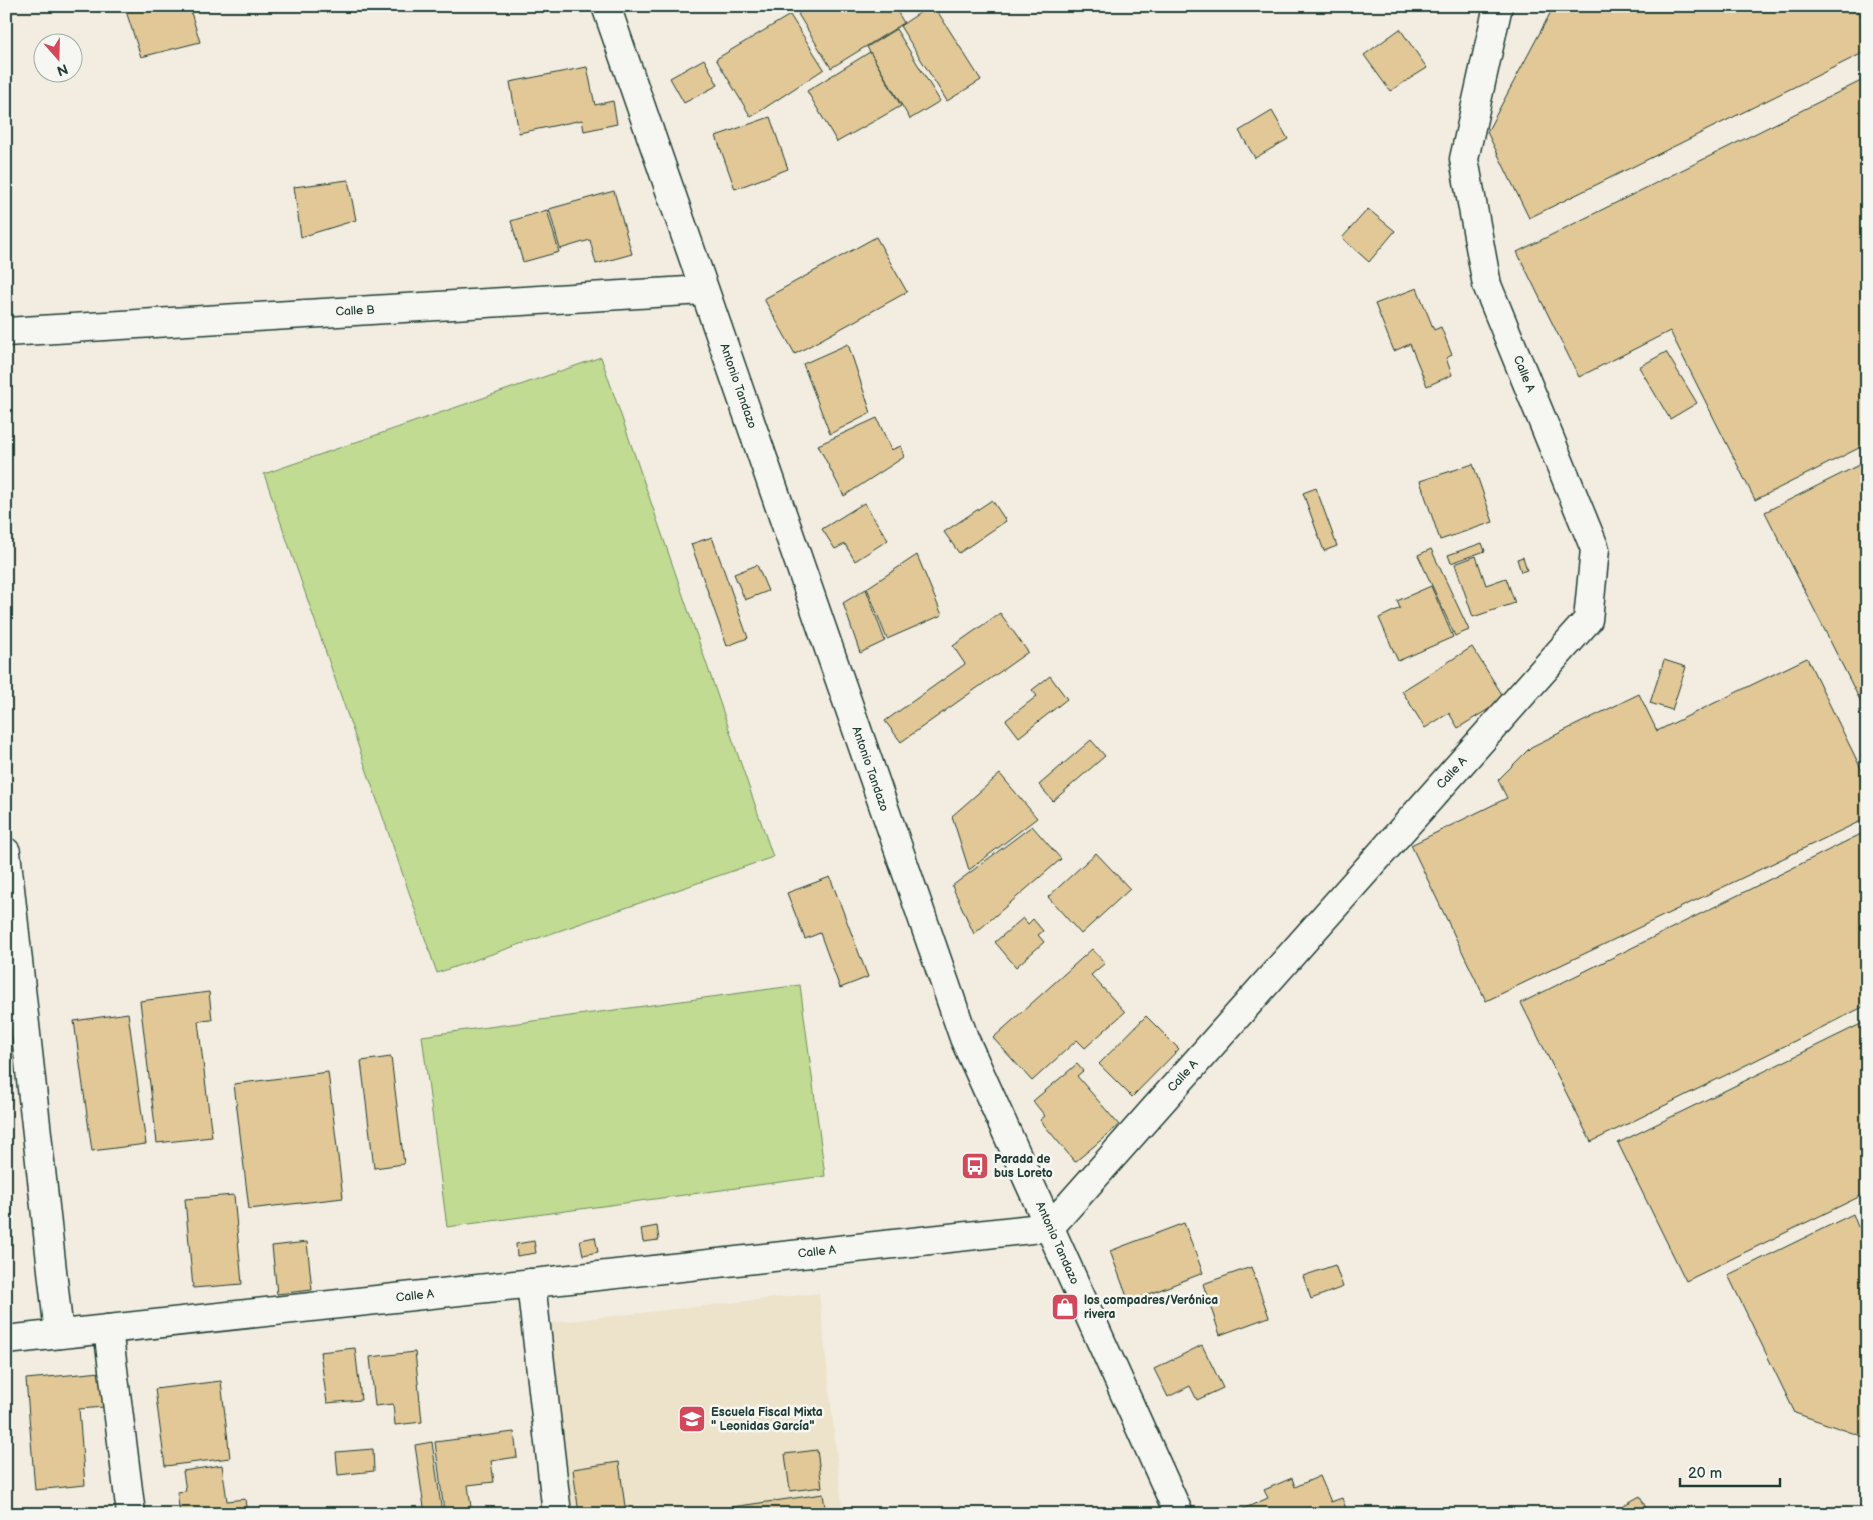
<svg xmlns="http://www.w3.org/2000/svg" width="1873" height="1520" viewBox="0 0 1873 1520" font-family="'Balsamiq Sans',sans-serif">
	<rect width="100%" height="100%" fill="#f2ede0"/>
	<filter id="ink" filterUnits="userSpaceOnUse"><feTurbulence type="fractalNoise" baseFrequency=".02" numOctaves="2"/><feDisplacementMap in="SourceGraphic" scale="10" xChannelSelector="R" yChannelSelector="G"/><feConvolveMatrix kernelMatrix="1 2 1 2 8 2 1 2 1" color-interpolation-filters="sRGB"/></filter>
	<g filter="url(#ink)">
		<path fill="#ede2ca" d="M 819,1293 L 843,1514 L 563,1514 L 542,1324 Z"/>
		<g fill="#c1db92" stroke="#708c63">
			<path d="M 601,357 L 773,857 L 437,973 L 264,474 Z"/>
			<path d="M 800,985 L 825,1176 L 447,1227 L 422,1036 Z"/>
		</g>
		<g fill="#e2c897" stroke="#1f3d34">
			<path d="M 129,6 L 189,6 L 200,42 L 141,57 L 125,8 Z"/>
			<path d="M 810,6 L 894,6 L 904,23 L 831,68 L 798,14 Z"/>
			<path d="M 930,6 L 934,6 L 981,80 L 947,101 L 900,26 Z"/>
			<path d="M 1554,6 L 1856,6 L 1867,28 L 1867,51 L 1529,218 L 1487,132 Z"/>
			<path d="M 790,15 L 824,69 L 751,117 L 716,59 Z"/>
			<path d="M 896,29 L 940,101 L 910,119 L 867,47 Z"/>
			<path d="M 1400,29 L 1427,68 L 1390,91 L 1364,55 Z"/>
			<path d="M 870,52 L 901,106 L 837,142 L 807,91 Z"/>
			<path d="M 704,59 L 718,85 L 684,103 L 670,78 Z"/>
			<path d="M 587,67 L 595,105 L 613,101 L 617,124 L 584,131 L 582,120 L 519,133 L 510,82 Z"/>
			<path d="M 1867,78 L 1867,444 L 1755,500 L 1670,331 L 1579,377 L 1517,252 Z"/>
			<path d="M 1272,111 L 1288,139 L 1255,158 L 1239,131 Z"/>
			<path d="M 770,117 L 788,169 L 735,189 L 716,136 Z"/>
			<path d="M 348,180 L 356,220 L 301,237 L 294,187 Z"/>
			<path d="M 614,191 L 632,254 L 596,264 L 590,240 L 560,249 L 549,209 Z"/>
			<path d="M 1368,209 L 1395,231 L 1369,262 L 1342,238 Z"/>
			<path d="M 547,210 L 559,252 L 523,262 L 511,221 Z"/>
			<path d="M 876,237 L 907,292 L 795,354 L 764,299 Z"/>
			<path d="M 1417,288 L 1434,330 L 1441,327 L 1452,355 L 1446,358 L 1452,375 L 1427,386 L 1410,344 L 1394,351 L 1375,304 Z"/>
			<path d="M 848,344 L 871,413 L 830,434 L 803,364 Z"/>
			<path d="M 1666,352 L 1697,403 L 1670,419 L 1639,367 Z"/>
			<path d="M 877,418 L 891,450 L 901,446 L 904,457 L 844,496 L 818,445 Z"/>
			<path d="M 1867,461 L 1867,714 L 1765,512 Z"/>
			<path d="M 1473,464 L 1493,522 L 1440,540 L 1420,481 Z"/>
			<path d="M 1316,488 L 1337,546 L 1324,551 L 1303,493 Z"/>
			<path d="M 992,500 L 1006,521 L 959,553 L 944,532 Z"/>
			<path d="M 864,503 L 888,540 L 855,561 L 845,544 L 835,549 L 822,529 Z"/>
			<path d="M 712,537 L 748,638 L 727,646 L 691,544 Z"/>
			<path d="M 1482,543 L 1485,551 L 1451,563 L 1448,555 Z"/>
			<path d="M 1431,549 L 1469,630 L 1455,636 L 1418,555 Z"/>
			<path d="M 917,555 L 942,615 L 887,639 L 867,588 Z"/>
			<path d="M 1476,556 L 1486,585 L 1506,578 L 1515,603 L 1473,617 L 1455,564 Z"/>
			<path d="M 1523,557 L 1527,570 L 1521,572 L 1517,559 Z"/>
			<path d="M 757,565 L 768,591 L 745,600 L 734,574 Z"/>
			<path d="M 1431,586 L 1453,637 L 1398,661 L 1379,618 L 1400,608 L 1397,601 Z"/>
			<path d="M 866,589 L 885,641 L 860,653 L 843,603 Z"/>
			<path d="M 1000,613 L 1028,652 L 901,742 L 885,721 L 965,664 L 953,646 Z"/>
			<path d="M 1472,647 L 1505,699 L 1458,728 L 1449,713 L 1425,728 L 1402,691 Z"/>
			<path d="M 1807,658 L 1867,781 L 1867,818 L 1486,1001 L 1411,845 L 1507,798 L 1498,780 L 1531,747 L 1639,694 L 1657,731 Z"/>
			<path d="M 1664,660 L 1686,667 L 1672,710 L 1650,703 Z"/>
			<path d="M 1050,676 L 1067,699 L 1019,737 L 1006,720 L 1037,696 L 1032,690 Z"/>
			<path d="M 1091,740 L 1105,756 L 1053,801 L 1039,785 Z"/>
			<path d="M 1000,774 L 1037,818 L 969,870 L 952,816 Z"/>
			<path d="M 1032,826 L 1061,859 L 974,934 L 952,886 Z"/>
			<path d="M 1867,831 L 1867,1005 L 1591,1142 L 1521,1003 Z"/>
			<path d="M 1096,853 L 1130,889 L 1081,934 L 1048,897 Z"/>
			<path d="M 830,877 L 868,977 L 840,988 L 820,933 L 805,939 L 787,893 Z"/>
			<path d="M 1023,918 L 1028,924 L 1033,919 L 1043,931 L 1038,935 L 1044,942 L 1016,967 L 995,942 Z"/>
			<path d="M 1092,949 L 1105,963 L 1091,975 L 1125,1012 L 1085,1048 L 1077,1040 L 1032,1081 L 993,1038 Z"/>
			<path d="M 209,992 L 212,1020 L 198,1021 L 212,1137 L 157,1143 L 140,1001 Z"/>
			<path d="M 128,1013 L 146,1144 L 92,1151 L 74,1021 Z"/>
			<path d="M 1146,1016 L 1179,1049 L 1132,1097 L 1099,1064 Z"/>
			<path d="M 1867,1021 L 1867,1193 L 1686,1281 L 1618,1143 Z"/>
			<path d="M 6,1032 L 12,1075 L 6,1075 Z"/>
			<path d="M 391,1057 L 404,1164 L 374,1168 L 361,1061 Z"/>
			<path d="M 1077,1064 L 1083,1071 L 1077,1076 L 1119,1125 L 1075,1162 L 1040,1120 L 1045,1116 L 1033,1101 Z"/>
			<path d="M 328,1072 L 343,1198 L 249,1209 L 234,1084 Z"/>
			<path d="M 234,1195 L 242,1284 L 193,1288 L 185,1199 Z"/>
			<path d="M 1853,1214 L 1858,1227 L 1867,1222 L 1867,1438 L 1795,1413 L 1728,1275 Z"/>
			<path d="M 1184,1223 L 1203,1273 L 1129,1302 L 1110,1251 Z"/>
			<path d="M 657,1226 L 659,1240 L 643,1242 L 641,1229 Z"/>
			<path d="M 595,1237 L 598,1252 L 583,1255 L 580,1240 Z"/>
			<path d="M 534,1241 L 536,1253 L 517,1256 L 516,1244 Z"/>
			<path d="M 307,1242 L 312,1290 L 277,1294 L 272,1246 Z"/>
			<path d="M 1335,1265 L 1343,1287 L 1311,1299 L 1303,1276 Z"/>
			<path d="M 1251,1267 L 1269,1317 L 1220,1335 L 1203,1284 Z"/>
			<path d="M 1202,1345 L 1223,1388 L 1197,1400 L 1190,1386 L 1168,1397 L 1154,1369 Z"/>
			<path d="M 355,1348 L 361,1400 L 327,1403 L 320,1352 Z"/>
			<path d="M 415,1352 L 422,1422 L 395,1425 L 393,1404 L 375,1406 L 370,1357 Z"/>
			<path d="M 101,1372 L 104,1407 L 79,1409 L 85,1485 L 35,1490 L 26,1379 Z"/>
			<path d="M 221,1381 L 230,1458 L 165,1466 L 155,1389 Z"/>
			<path d="M 514,1432 L 517,1457 L 491,1461 L 494,1482 L 468,1485 L 471,1507 L 444,1511 L 435,1442 Z"/>
			<path d="M 432,1442 L 442,1513 L 425,1514 L 415,1445 Z"/>
			<path d="M 373,1449 L 374,1471 L 338,1475 L 336,1452 Z"/>
			<path d="M 817,1450 L 822,1487 L 790,1491 L 785,1454 Z"/>
			<path d="M 619,1462 L 626,1514 L 579,1514 L 573,1469 Z"/>
			<path d="M 222,1465 L 227,1501 L 245,1499 L 247,1514 L 180,1514 L 177,1492 L 186,1491 L 183,1471 Z"/>
			<path d="M 1320,1476 L 1331,1502 L 1342,1498 L 1348,1514 L 1237,1514 L 1236,1512 L 1268,1498 L 1264,1490 L 1292,1478 L 1295,1487 Z"/>
			<path d="M 823,1494 L 826,1514 L 683,1514 Z"/>
			<path d="M 1640,1496 L 1649,1514 L 1629,1514 L 1624,1505 Z"/>
		</g>
		<g fill="none" stroke-linecap="round" stroke-linejoin="round">
			<g stroke="#1f3d34" stroke-width="31">
				<g id="minor">
					<path d="M 606,6 L 964,1038 L 1179,1514"/>
					<path d="M 6,332 L 704,290"/>
					<path d="M 6,852 L 59,1334"/>
					<path d="M 531,1283 L 557,1514"/>
					<path d="M 108,1329 L 131,1514"/>
					<path d="M 6,1340 L 1050,1227 L 1588,620 L 1595,549 L 1487,285 L 1464,159 L 1498,6"/>
				</g>
			</g>
			<use href="#minor" stroke="#f6f6f2" stroke-width="28"/>
		</g>
	</g>
	<defs>
		<g id="bus-square" transform="scale(1.4375)"><rect x="-9" y="-9" width="18" height="18" rx="4" fill="#d1495b" stroke="#f6f6f2"/><path d="M-5-6H5V4H4V6H2V4H-2V6H-4V4H-5ZM-3.5-4V0h7V-4ZM-3.5 1.2v1.5H-2V1.2ZM2 1.2v1.5H3.5V1.2Z" fill="#fff"/></g>
		<g id="shop-square" transform="scale(1.4375)"><rect x="-9" y="-9" width="18" height="18" rx="4" fill="#d1495b" stroke="#f6f6f2"/><path d="M-5-2.5h2.3a2.7 3.5 0 0 1 5.4 0H5L5.5 6h-11ZM-1.5-2.5h3a1.5 2.3 0 0 0-3 0Z" fill="#fff"/></g>
		<g id="school-square" transform="scale(1.4375)"><rect x="-9" y="-9" width="18" height="18" rx="4" fill="#d1495b" stroke="#f6f6f2"/><path d="M0-5L7-2L0 1L-7-2ZM-4 1L0 2.5L4 1V4Q0 6-4 4Z" fill="#fff"/></g>
	</defs>
	<g fill-rule="evenodd">
		<use href="#bus-square" x="975" y="1166"/>
		<use href="#shop-square" x="1065" y="1307"/>
		<use href="#school-square" x="692" y="1419"/>
	</g>
	<g text-anchor="middle" dominant-baseline="central" stroke-width="5" stroke-linejoin="round" paint-order="stroke">
		<g font-size="12" fill="#1f3d34" stroke="#f6f6f2">
			<text transform="translate(355 311) rotate(-3)">Calle B</text>
			<text transform="translate(1524 374) rotate(68)">Calle A</text>
			<text transform="translate(738 386) rotate(71)">Antonio Tandazo</text>
			<text transform="translate(870 769) rotate(71)">Antonio Tandazo</text>
			<text transform="translate(1452 773) rotate(-48)">Calle A</text>
			<text transform="translate(1183 1076) rotate(-48)">Calle A</text>
			<text transform="translate(1057 1243) rotate(66)">Antonio Tandazo</text>
			<text transform="translate(817 1252) rotate(-6)">Calle A</text>
			<text transform="translate(415 1296) rotate(-6)">Calle A</text>
		</g>
		<g font-size="12" font-weight="bold" fill="#1f3d34" stroke="#f6f6f2" text-anchor="start">
			<text x="994" y="1159">Parada de<tspan x="994" dy="14">bus Loreto</tspan></text>
			<text x="1084" y="1300">los compadres/Verónica<tspan x="1084" dy="14">rivera</tspan></text>
			<text x="711" y="1412">Escuela Fiscal Mixta<tspan x="711" dy="14">" Leonidas García"</tspan></text>
		</g>
	</g>
	<rect width="1873" height="1520" fill="none" stroke="#f6f6f2" stroke-width="25"/>
	<rect x="12" y="12" width="1848" height="1495" fill="none" stroke="#1f3d34" stroke-width="2" filter="url(#ink)"/>
	<g transform="translate(58 58) rotate(160)"><circle r="24" fill="#f6f6f2" stroke="#a0aca6"/>
	<path d="M0-4L9 19L0 12L-9 19Z" fill="#d1495b"/>
	<text y="-8" font-size="14" font-weight="bold" text-anchor="middle" fill="#1f3d34">N</text>
	</g>
	<path d="M1680 1478v8h100v-8" fill="none" stroke="#1f3d34" stroke-width="2.5"/>
	<text x="1688" y="1478" font-size="15" fill="#1f3d34" stroke="#f6f6f2" stroke-width="4" paint-order="stroke">20 m</text>
</svg>
